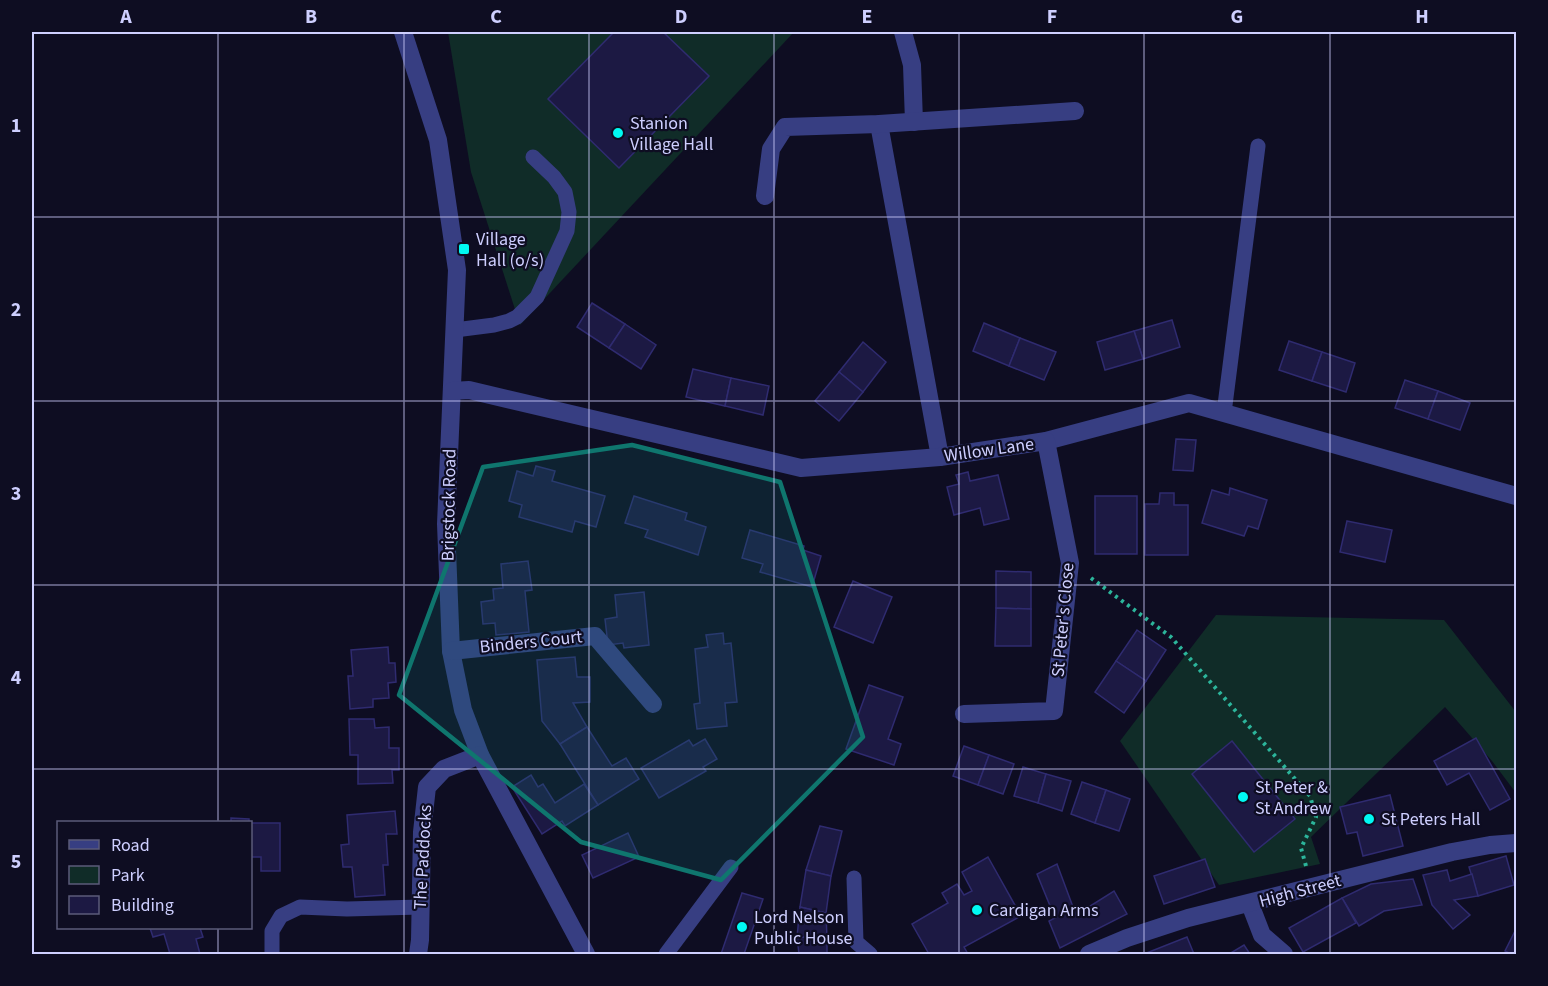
<svg xmlns="http://www.w3.org/2000/svg" width="1548" height="986" viewBox="0 0 1548 986" font-family="'Source Sans 3',sans-serif">
	<rect width="100%" height="100%" fill="#0e0d22"/>
	<g fill="#102c28">
		<path d="M 448,32 L 794,32 L 520,325 L 471,172 Z"/>
		<path d="M 1216,615 L 1444,620 L 1516,712 L 1516,793 L 1492,761 L 1445,707 L 1311,837 L 1320,864 L 1219,885 L 1120,741 Z"/>
	</g>
	<g fill="#1c1943" stroke="#2f2b70" stroke-width="1.5">
		<path d="M 614,32 L 663,32 L 709,76 L 619,168 L 548,99 Z"/>
		<path d="M 592,303 L 625,324 L 609,348 L 577,327 Z"/>
		<path d="M 1172,320 L 1180,347 L 1143,359 L 1134,331 Z"/>
		<path d="M 984,323 L 1020,338 L 1009,366 L 973,351 Z"/>
		<path d="M 625,324 L 656,345 L 641,369 L 609,348 Z"/>
		<path d="M 1134,331 L 1143,359 L 1105,370 L 1097,342 Z"/>
		<path d="M 1020,338 L 1056,352 L 1044,380 L 1009,366 Z"/>
		<path d="M 1289,341 L 1322,352 L 1312,381 L 1279,370 Z"/>
		<path d="M 863,342 L 886,362 L 863,392 L 839,372 Z"/>
		<path d="M 1322,352 L 1355,363 L 1346,392 L 1312,381 Z"/>
		<path d="M 693,369 L 731,378 L 725,406 L 686,397 Z"/>
		<path d="M 839,372 L 863,392 L 839,421 L 815,401 Z"/>
		<path d="M 731,378 L 769,386 L 763,415 L 725,406 Z"/>
		<path d="M 1405,380 L 1438,391 L 1428,419 L 1395,408 Z"/>
		<path d="M 1438,391 L 1470,403 L 1460,430 L 1428,419 Z"/>
		<path d="M 1176,439 L 1196,440 L 1193,471 L 1173,470 Z"/>
		<path d="M 536,466 L 555,471 L 552,481 L 605,496 L 596,527 L 575,521 L 572,532 L 519,517 L 522,505 L 509,501 L 517,471 L 533,476 Z"/>
		<path d="M 968,472 L 970,481 L 998,475 L 1009,519 L 984,525 L 980,508 L 954,515 L 947,487 L 959,484 L 956,475 Z"/>
		<path d="M 1230,488 L 1267,500 L 1258,529 L 1248,526 L 1244,536 L 1202,523 L 1212,490 L 1229,495 Z"/>
		<path d="M 1160,493 L 1174,493 L 1174,505 L 1188,505 L 1188,555 L 1145,555 L 1145,504 L 1159,504 Z"/>
		<path d="M 634,496 L 687,513 L 685,520 L 706,527 L 698,555 L 645,537 L 648,530 L 625,523 Z"/>
		<rect x="1095" y="496" width="42" height="58"/>
		<path d="M 1347,521 L 1392,530 L 1385,562 L 1340,552 Z"/>
		<path d="M 750,530 L 804,546 L 803,550 L 821,556 L 812,587 L 760,572 L 763,564 L 742,558 Z"/>
		<path d="M 528,561 L 532,590 L 525,591 L 529,632 L 496,635 L 495,623 L 483,624 L 481,602 L 494,600 L 493,589 L 503,588 L 501,564 Z"/>
		<path d="M 996,571 L 1031,572 L 1031,609 L 996,608 Z"/>
		<path d="M 853,581 L 892,597 L 873,643 L 834,627 Z"/>
		<path d="M 644,592 L 649,645 L 624,648 L 623,643 L 608,645 L 605,619 L 617,617 L 615,595 Z"/>
		<path d="M 996,608 L 1031,609 L 1031,646 L 995,646 Z"/>
		<path d="M 1137,630 L 1166,650 L 1146,681 L 1116,661 Z"/>
		<path d="M 723,633 L 724,644 L 731,643 L 737,702 L 725,703 L 727,726 L 697,729 L 694,704 L 700,703 L 695,649 L 708,647 L 706,635 Z"/>
		<path d="M 388,647 L 389,663 L 395,663 L 396,682 L 388,683 L 389,698 L 373,699 L 373,707 L 350,709 L 348,676 L 353,676 L 351,650 Z"/>
		<path d="M 575,657 L 577,677 L 590,677 L 590,702 L 573,703 L 587,727 L 560,744 L 542,721 L 537,660 Z"/>
		<path d="M 1116,661 L 1146,681 L 1124,713 L 1095,692 Z"/>
		<path d="M 869,685 L 903,697 L 888,739 L 901,744 L 894,765 L 846,749 Z"/>
		<path d="M 349,719 L 374,719 L 375,728 L 389,727 L 389,748 L 399,748 L 399,770 L 392,770 L 393,783 L 358,784 L 358,755 L 350,755 Z"/>
		<path d="M 587,727 L 612,766 L 626,758 L 639,779 L 598,805 L 560,744 Z"/>
		<path d="M 1476,738 L 1510,799 L 1490,810 L 1469,773 L 1447,785 L 1434,761 Z"/>
		<path d="M 705,739 L 717,759 L 703,767 L 706,771 L 659,798 L 641,768 L 689,740 L 693,746 Z"/>
		<path d="M 1232,741 L 1295,819 L 1254,852 L 1192,774 Z"/>
		<path d="M 964,746 L 989,755 L 978,785 L 953,776 Z"/>
		<path d="M 989,755 L 1014,764 L 1003,794 L 978,785 Z"/>
		<path d="M 1023,767 L 1046,774 L 1038,803 L 1014,796 Z"/>
		<path d="M 1046,774 L 1071,781 L 1062,811 L 1038,803 Z"/>
		<path d="M 531,775 L 538,787 L 543,784 L 555,803 L 584,784 L 598,805 L 565,826 L 562,821 L 542,834 L 512,787 Z"/>
		<path d="M 1082,782 L 1106,790 L 1095,823 L 1071,814 Z"/>
		<path d="M 1106,790 L 1130,799 L 1119,831 L 1095,823 Z"/>
		<path d="M 1390,795 L 1403,846 L 1363,856 L 1357,832 L 1347,834 L 1340,807 Z"/>
		<path d="M 395,811 L 397,834 L 386,834 L 388,865 L 383,865 L 385,895 L 355,897 L 352,867 L 343,867 L 341,845 L 349,844 L 347,815 Z"/>
		<path d="M 231,818 L 249,819 L 249,822 L 231,822 Z"/>
		<path d="M 250,823 L 280,823 L 280,871 L 261,871 L 261,857 L 250,857 Z"/>
		<path d="M 820,826 L 842,831 L 831,876 L 806,870 Z"/>
		<path d="M 628,833 L 639,857 L 593,878 L 582,855 Z"/>
		<path d="M 1506,856 L 1514,885 L 1478,896 L 1469,867 Z"/>
		<path d="M 988,857 L 1021,916 L 964,947 L 968,954 L 929,954 L 912,924 L 948,903 L 942,893 L 957,884 L 964,895 L 972,891 L 962,872 Z"/>
		<path d="M 1205,859 L 1215,887 L 1164,904 L 1154,876 Z"/>
		<path d="M 1057,864 L 1076,915 L 1114,891 L 1127,914 L 1060,948 L 1049,921 L 1055,918 L 1037,874 Z"/>
		<path d="M 806,870 L 831,876 L 826,913 L 800,907 Z"/>
		<path d="M 1447,870 L 1450,881 L 1472,874 L 1478,896 L 1454,900 L 1470,915 L 1453,929 L 1432,905 L 1423,875 Z"/>
		<path d="M 1413,879 L 1422,905 L 1384,911 L 1359,926 L 1342,898 L 1371,884 Z"/>
		<path d="M 742,893 L 763,899 L 744,954 L 721,954 Z"/>
		<path d="M 1342,898 L 1356,923 L 1303,952 L 1289,928 Z"/>
		<path d="M 800,907 L 826,913 L 827,938 L 797,937 Z"/>
		<path d="M 150,928 L 200,928 L 203,937 L 196,939 L 200,954 L 170,954 L 164,934 L 153,937 Z"/>
		<path d="M 1516,929 L 1516,954 L 1511,954 L 1505,951 Z"/>
		<path d="M 797,937 L 827,938 L 827,954 L 799,954 Z"/>
		<path d="M 1187,937 L 1194,954 L 1144,954 Z"/>
		<path d="M 1244,945 L 1250,954 L 1229,954 Z"/>
	</g>
	<g fill="none" stroke-linecap="round" stroke-linejoin="round">
		<path stroke="#2cb59b" stroke-width="4" stroke-dasharray="3 4.5" stroke-linecap="butt" d="M 1091,578 L 1171,637 L 1310,796 L 1316,817 L 1301,848 L 1306,866"/>
		<g stroke="#373e82" stroke-width="15">
			<path d="M 455,330 L 494,325 L 509,321 L 517,317 L 537,297 L 567,231 L 569,212 L 565,192 L 554,177 L 533,157"/>
			<path d="M 1224,413 L 1258,146"/>
			<path d="M 854,878 L 856,942 L 870,954"/>
			<path d="M 272,954 L 272,931 L 281,916 L 300,907 L 347,909 L 421,907"/>
			<path d="M 666,954 L 731,867"/>
		</g>
		<g stroke="#373e82" stroke-width="18">
			<path d="M 403,32 L 438,140 L 457,270 L 446,524 L 451,651 L 463,710 L 480,755 L 586,954"/>
			<path d="M 903,32 L 912,65 L 914,122"/>
			<path d="M 879,124 L 940,457"/>
			<path d="M 765,196 L 771,149 L 785,127 L 879,124 L 1075,111"/>
			<path d="M 452,391 L 469,390 L 801,468 L 940,457 L 1046,441 L 1189,403 L 1516,496"/>
			<path d="M 451,651 L 595,636 L 653,704"/>
			<path d="M 964,714 L 1054,711 L 1070,563 L 1046,441"/>
			<path d="M 1250,904 L 1262,935 L 1284,954"/>
			<path d="M 418,954 L 420,940 L 422,832 L 427,787 L 444,769 L 480,755"/>
			<path d="M 1089,954 L 1127,938 L 1188,918 L 1452,852 L 1490,845 L 1516,843"/>
		</g>
	</g>
	<path fill="#0f766e" fill-opacity="0.2" stroke="#0f766e" stroke-width="4.5" stroke-linejoin="round" d="M 632,445 L 780,482 L 863,737 L 721,880 L 581,842 L 399,695 L 483,467 Z"/>
	<path fill="none" stroke="#cecfff" stroke-width="1.5" stroke-opacity="0.55" d="M 218,32 L 218,822M 404,32 L 404,954M 589,32 L 589,954M 774,32 L 774,954M 959,32 L 959,954M 1144,32 L 1144,954M 1330,32 L 1330,954M 32,217 L 1516,217M 32,401 L 1516,401M 32,585 L 1516,585M 32,769 L 1516,769M 218,928 L 218,954"/>
	<g fill="#00f9f2" stroke="#0e0d22" stroke-width="2">
		<circle cx="618" cy="133" r="6"/>
		<rect x="458" y="243" width="12" height="12" rx="3"/>
		<circle cx="1243" cy="797" r="6"/>
		<circle cx="1369" cy="819" r="6"/>
		<circle cx="977" cy="910" r="6"/>
		<circle cx="742" cy="927" r="6"/>
	</g>
	<g text-anchor="middle" dominant-baseline="central" stroke-width="4.5" stroke-linejoin="round" paint-order="stroke">
		<g font-size="18" fill="#cecfff" stroke="#0e0d22" text-anchor="start">
			<text x="630" y="123">Stanion<tspan x="630" dy="21">Village Hall</tspan></text>
			<text x="476" y="239">Village<tspan x="476" dy="21">Hall (o/s)</tspan></text>
			<text x="1255" y="787">St Peter &amp;<tspan x="1255" dy="21">St Andrew</tspan></text>
			<text x="1381" y="819">St Peters Hall</text>
			<text x="989" y="910">Cardigan Arms</text>
			<text x="754" y="917">Lord Nelson<tspan x="754" dy="21">Public House</tspan></text>
		</g>
		<g font-size="18" fill="#cecfff" stroke="#0e0d22">
			<text transform="translate(989 450) rotate(-8)">Willow Lane</text>
			<text transform="translate(449 505) rotate(-89)">Brigstock Road</text>
			<text transform="translate(1063 620) rotate(-85)">St Peter's Close</text>
			<text transform="translate(531 642) rotate(-6)">Binders Court</text>
			<text transform="translate(423 857) rotate(-87)">The Paddocks</text>
			<text transform="translate(1300 891) rotate(-15)">High Street</text>
		</g>
	</g>
	<rect width="1548" height="986" fill="none" stroke="#0e0d22" stroke-width="66"/>
	<rect x="57" y="821" width="195" height="108" fill="#0e0d22" stroke="#5b5b7a" stroke-width="1.5"/>
	<rect x="69" y="840" width="30" height="9" fill="#373e82" stroke="#5b5b7a" stroke-width="1.5"/>
	<text x="111" y="851" font-size="18" fill="#cecfff">Road</text>
	<rect x="69" y="866" width="30" height="18" fill="#102c28" stroke="#5b5b7a" stroke-width="1.5"/>
	<text x="111" y="881" font-size="18" fill="#cecfff">Park</text>
	<rect x="69" y="896" width="30" height="18" fill="#1c1943" stroke="#5b5b7a" stroke-width="1.5"/>
	<text x="111" y="911" font-size="18" fill="#cecfff">Building</text>
	<rect x="33" y="33" width="1482" height="920" fill="none" stroke="#cecfff" stroke-width="2"/>
	<g font-size="20" text-anchor="middle" font-weight="bold" fill="#cecfff">
		<text x="126" y="23">A</text>
		<text x="311" y="23">B</text>
		<text x="496" y="23">C</text>
		<text x="681" y="23">D</text>
		<text x="867" y="23">E</text>
		<text x="1052" y="23">F</text>
		<text x="1237" y="23">G</text>
		<text x="1422" y="23">H</text>
		<text x="16" y="132">1</text>
		<text x="16" y="316">2</text>
		<text x="16" y="500">3</text>
		<text x="16" y="684">4</text>
		<text x="16" y="868">5</text>
	</g>
</svg>
